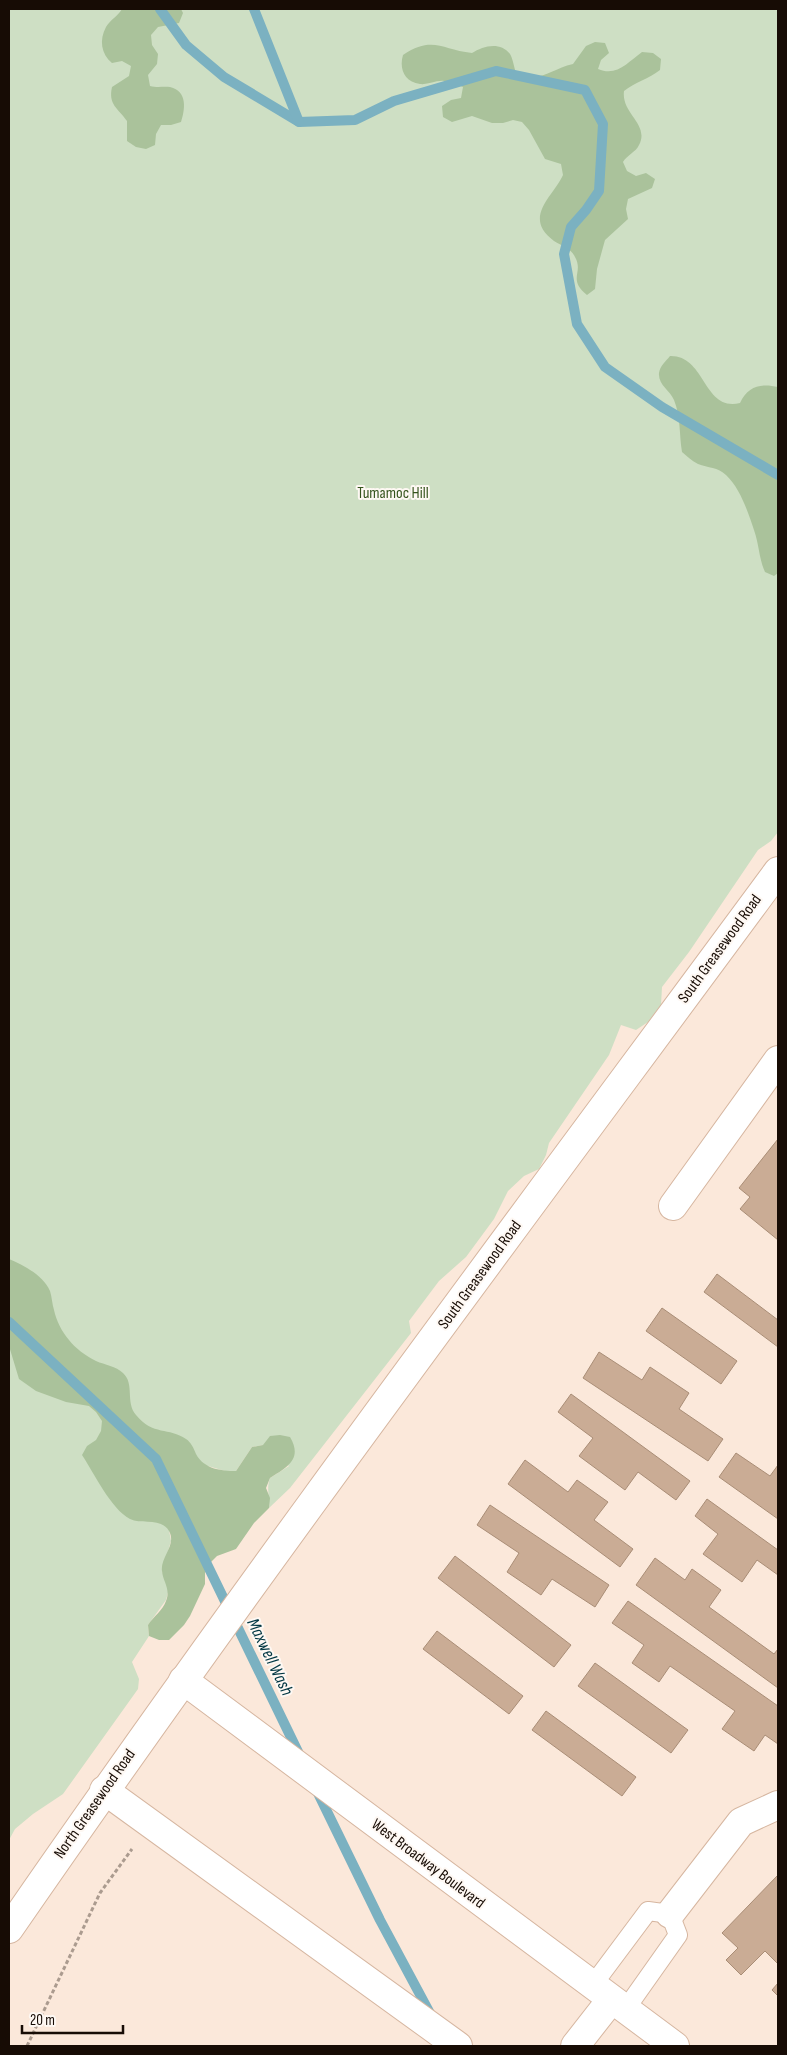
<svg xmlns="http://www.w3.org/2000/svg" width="787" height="2055" viewBox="0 0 787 2055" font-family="'Sofia Sans Condensed',sans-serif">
	<rect width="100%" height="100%" fill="#fbe8da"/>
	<path fill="#cedfc4" d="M 9,9 L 778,9 L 778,832 L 771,841 L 758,850 L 689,952 L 662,987 L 661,1005 L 654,1014 L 648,1022 L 636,1030 L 621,1025 L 609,1055 L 549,1143 L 546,1155 L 539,1169 L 524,1176 L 508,1191 L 494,1219 L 466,1257 L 439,1281 L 409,1321 L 411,1333 L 290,1488 L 269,1508 C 270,1497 266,1489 270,1478 L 289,1466 L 263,1445 L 252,1447 L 236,1471 L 225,1471 L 208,1466 L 169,1530 L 171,1541 L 162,1571 L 169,1589 L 166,1600 L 148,1625 L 149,1636 L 132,1662 L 139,1679 L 138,1689 L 63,1794 L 33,1814 L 15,1829 L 9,1840 Z"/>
	<g fill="#aac29b">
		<path d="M 122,9 L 181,9 L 183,13 L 179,23 L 158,27 L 151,35 L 152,45 L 158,54 L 157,64 L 148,75 L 150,86 C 158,88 164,86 170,87 C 188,91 185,110 181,122 L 171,125 L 161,125 L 156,134 L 155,145 L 146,149 L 136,147 L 127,141 L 127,121 C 118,108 108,105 112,87 L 129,76 L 131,66 L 122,61 L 112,63 C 101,54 99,40 106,27 C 110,20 118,16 122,9 Z"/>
		<path d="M 595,42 L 605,43 L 609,53 L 601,60 L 598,69 C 617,77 628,62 642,52 L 653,53 L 661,59 L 660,70 C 649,79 635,82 624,91 C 621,114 650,124 639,145 C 636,152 627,155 623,162 L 627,171 L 636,176 L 646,173 L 655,179 L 652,188 L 628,199 L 626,209 L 628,219 L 605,240 L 597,269 L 595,289 L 587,295 C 567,279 584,273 575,257 C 571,248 562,246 554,241 C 522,217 553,197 563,175 L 561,164 L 545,159 L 529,130 L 522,122 L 513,120 L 503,123 L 492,123 L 472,116 L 452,122 L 443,117 L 442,106 L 451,100 L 461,98 L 463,87 C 457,85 451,82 444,81 C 436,80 428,85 420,84 C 404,82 399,68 403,55 C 433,35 442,50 472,53 C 483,46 500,41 510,54 C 513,59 514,67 516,73 C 540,84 551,69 573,64 L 586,46 Z"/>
		<path d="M 670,356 C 706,355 703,412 740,403 C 748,386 761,383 778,387 L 778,573 L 774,576 L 765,572 C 759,559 759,544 754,530 C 748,512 740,488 726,475 C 718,467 708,468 698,464 C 692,461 687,456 682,452 C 679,434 681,417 674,400 C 670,390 658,385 659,373 C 660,366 666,361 670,356 Z"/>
		<path d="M 9,1259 C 23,1265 43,1275 50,1291 C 52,1297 52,1304 54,1310 C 56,1320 62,1332 69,1340 C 75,1348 86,1356 96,1361 C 105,1365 116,1366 123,1373 C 135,1384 125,1402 136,1415 C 153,1436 169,1427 186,1439 C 191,1442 194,1449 196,1454 C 204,1469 221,1471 236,1471 L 252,1447 L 263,1445 L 270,1436 L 280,1435 L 290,1437 C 303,1459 287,1467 270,1478 L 266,1488 L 270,1498 L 269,1508 L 254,1523 L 236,1549 L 217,1556 L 209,1564 L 205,1573 L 205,1584 L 190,1616 L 184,1625 L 169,1640 L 159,1640 L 149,1636 L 148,1625 C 153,1617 163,1610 166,1601 C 171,1589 163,1582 162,1571 C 160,1557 177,1545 169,1531 C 161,1517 142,1525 130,1519 C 111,1509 94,1473 82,1455 L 87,1446 L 96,1440 L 101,1431 L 102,1421 L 96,1412 L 89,1406 L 66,1402 L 36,1391 L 19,1379 L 9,1346 Z"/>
	</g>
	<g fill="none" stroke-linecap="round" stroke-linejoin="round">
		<g stroke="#7bb1c1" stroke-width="10">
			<path d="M 160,9 L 186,45 L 224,77 L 299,122 L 355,120 L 394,101 L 496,71 L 585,90 L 603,124 L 599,191 L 586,210 L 571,227 L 564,254 L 577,324 L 605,367 L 662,407 L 778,475"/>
			<path d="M 254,9 L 299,122"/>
			<path d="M 9,1322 L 156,1459 L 301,1758"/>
			<path d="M 316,1789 L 380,1920 L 432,2017"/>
		</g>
	</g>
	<g fill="#caac95" stroke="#a98d76">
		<path d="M 778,1139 L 778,1240 L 740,1209 L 750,1197 L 739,1188 Z"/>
		<path d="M 717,1274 L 778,1320 L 778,1347 L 704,1292 Z"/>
		<path d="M 662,1308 L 737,1361 L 721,1384 L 646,1331 Z"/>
		<path d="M 599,1352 L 642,1380 L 650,1367 L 689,1393 L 679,1409 L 723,1439 L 708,1461 L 583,1378 Z"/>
		<path d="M 571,1394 L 690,1481 L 676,1500 L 638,1472 L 625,1490 L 579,1456 L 593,1438 L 558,1412 Z"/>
		<path d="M 736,1453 L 770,1476 L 778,1465 L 778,1519 L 719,1477 Z"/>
		<path d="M 525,1460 L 568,1492 L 577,1480 L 608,1502 L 594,1520 L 633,1549 L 620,1567 L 508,1484 Z"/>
		<path d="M 707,1499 L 778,1550 L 778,1575 L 757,1560 L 742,1582 L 703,1554 L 718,1534 L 695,1516 Z"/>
		<path d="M 490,1505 L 609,1585 L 595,1607 L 552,1579 L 541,1595 L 507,1572 L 519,1553 L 477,1525 Z"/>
		<path d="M 455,1556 L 571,1645 L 554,1667 L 438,1578 Z"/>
		<path d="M 655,1558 L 685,1580 L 692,1569 L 721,1590 L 709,1607 L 774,1654 L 778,1649 L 778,1688 L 636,1585 Z"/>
		<path d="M 628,1601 L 778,1706 L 778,1744 L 765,1735 L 754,1751 L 722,1729 L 735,1711 L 670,1666 L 659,1682 L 632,1663 L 644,1645 L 612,1623 Z"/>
		<path d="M 437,1631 L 523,1696 L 509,1714 L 423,1649 Z"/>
		<path d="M 595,1663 L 688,1730 L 671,1753 L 578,1686 Z"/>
		<path d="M 546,1711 L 636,1777 L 622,1796 L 532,1730 Z"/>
		<path d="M 778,1875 L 778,1964 L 765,1951 L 741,1975 L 726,1960 L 738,1948 L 722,1933 Z"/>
		<path d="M 778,1983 L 778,1996 L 772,1990 Z"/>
	</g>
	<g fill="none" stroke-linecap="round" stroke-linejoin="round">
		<g stroke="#d6b6a0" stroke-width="20">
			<path id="lane" d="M 592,1986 L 648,1911 L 670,1914 L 678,1935 L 625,2010"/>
		</g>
		<g stroke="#d6b6a0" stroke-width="30">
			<g id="street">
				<path d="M 673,1206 L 778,1060"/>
				<path d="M 670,1914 L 741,1822 L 778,1805"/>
				<path d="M 575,2046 L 611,2000"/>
			</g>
		</g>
		<g stroke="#d6b6a0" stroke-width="30">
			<g id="secondary">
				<path d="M 183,1680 L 675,2046"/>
				<path d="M 104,1790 L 458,2046"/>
				<path d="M 9,1929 C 257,1570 519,1222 778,871"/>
			</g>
		</g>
		<path stroke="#ab9b8f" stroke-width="3" stroke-dasharray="4 2.5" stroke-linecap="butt" d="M 27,2046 L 100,1893 L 132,1849"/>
		<use href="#lane" stroke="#fff" stroke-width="18"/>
		<use href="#street" stroke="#fff" stroke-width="28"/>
		<use href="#secondary" stroke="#fff" stroke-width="28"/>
	</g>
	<g text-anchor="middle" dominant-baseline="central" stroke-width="4" stroke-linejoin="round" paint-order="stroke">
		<g font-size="16" fill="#33531b" stroke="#fef8f3">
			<text x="393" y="493">Tumamoc Hill</text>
		</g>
		<g font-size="16" fill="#170c05" stroke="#fef8f3">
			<text transform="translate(720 949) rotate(-54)">South Greasewood Road</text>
			<text transform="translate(480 1275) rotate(-54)">South Greasewood Road</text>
			<text transform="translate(95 1804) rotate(-55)">North Greasewood Road</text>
			<text transform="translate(428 1864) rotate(37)">West Broadway Boulevard</text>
		</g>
		<g font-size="18" font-style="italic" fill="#013642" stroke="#fef8f3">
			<text transform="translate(270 1657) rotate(64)">Maxwell Wash</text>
		</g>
	</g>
	<rect width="787" height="2055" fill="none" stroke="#170c05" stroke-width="20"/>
	<path d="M22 2025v8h101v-8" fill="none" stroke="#170c05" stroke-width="2.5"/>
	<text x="30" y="2025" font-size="15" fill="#170c05" stroke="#fef8f3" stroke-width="4" paint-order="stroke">20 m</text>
</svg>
